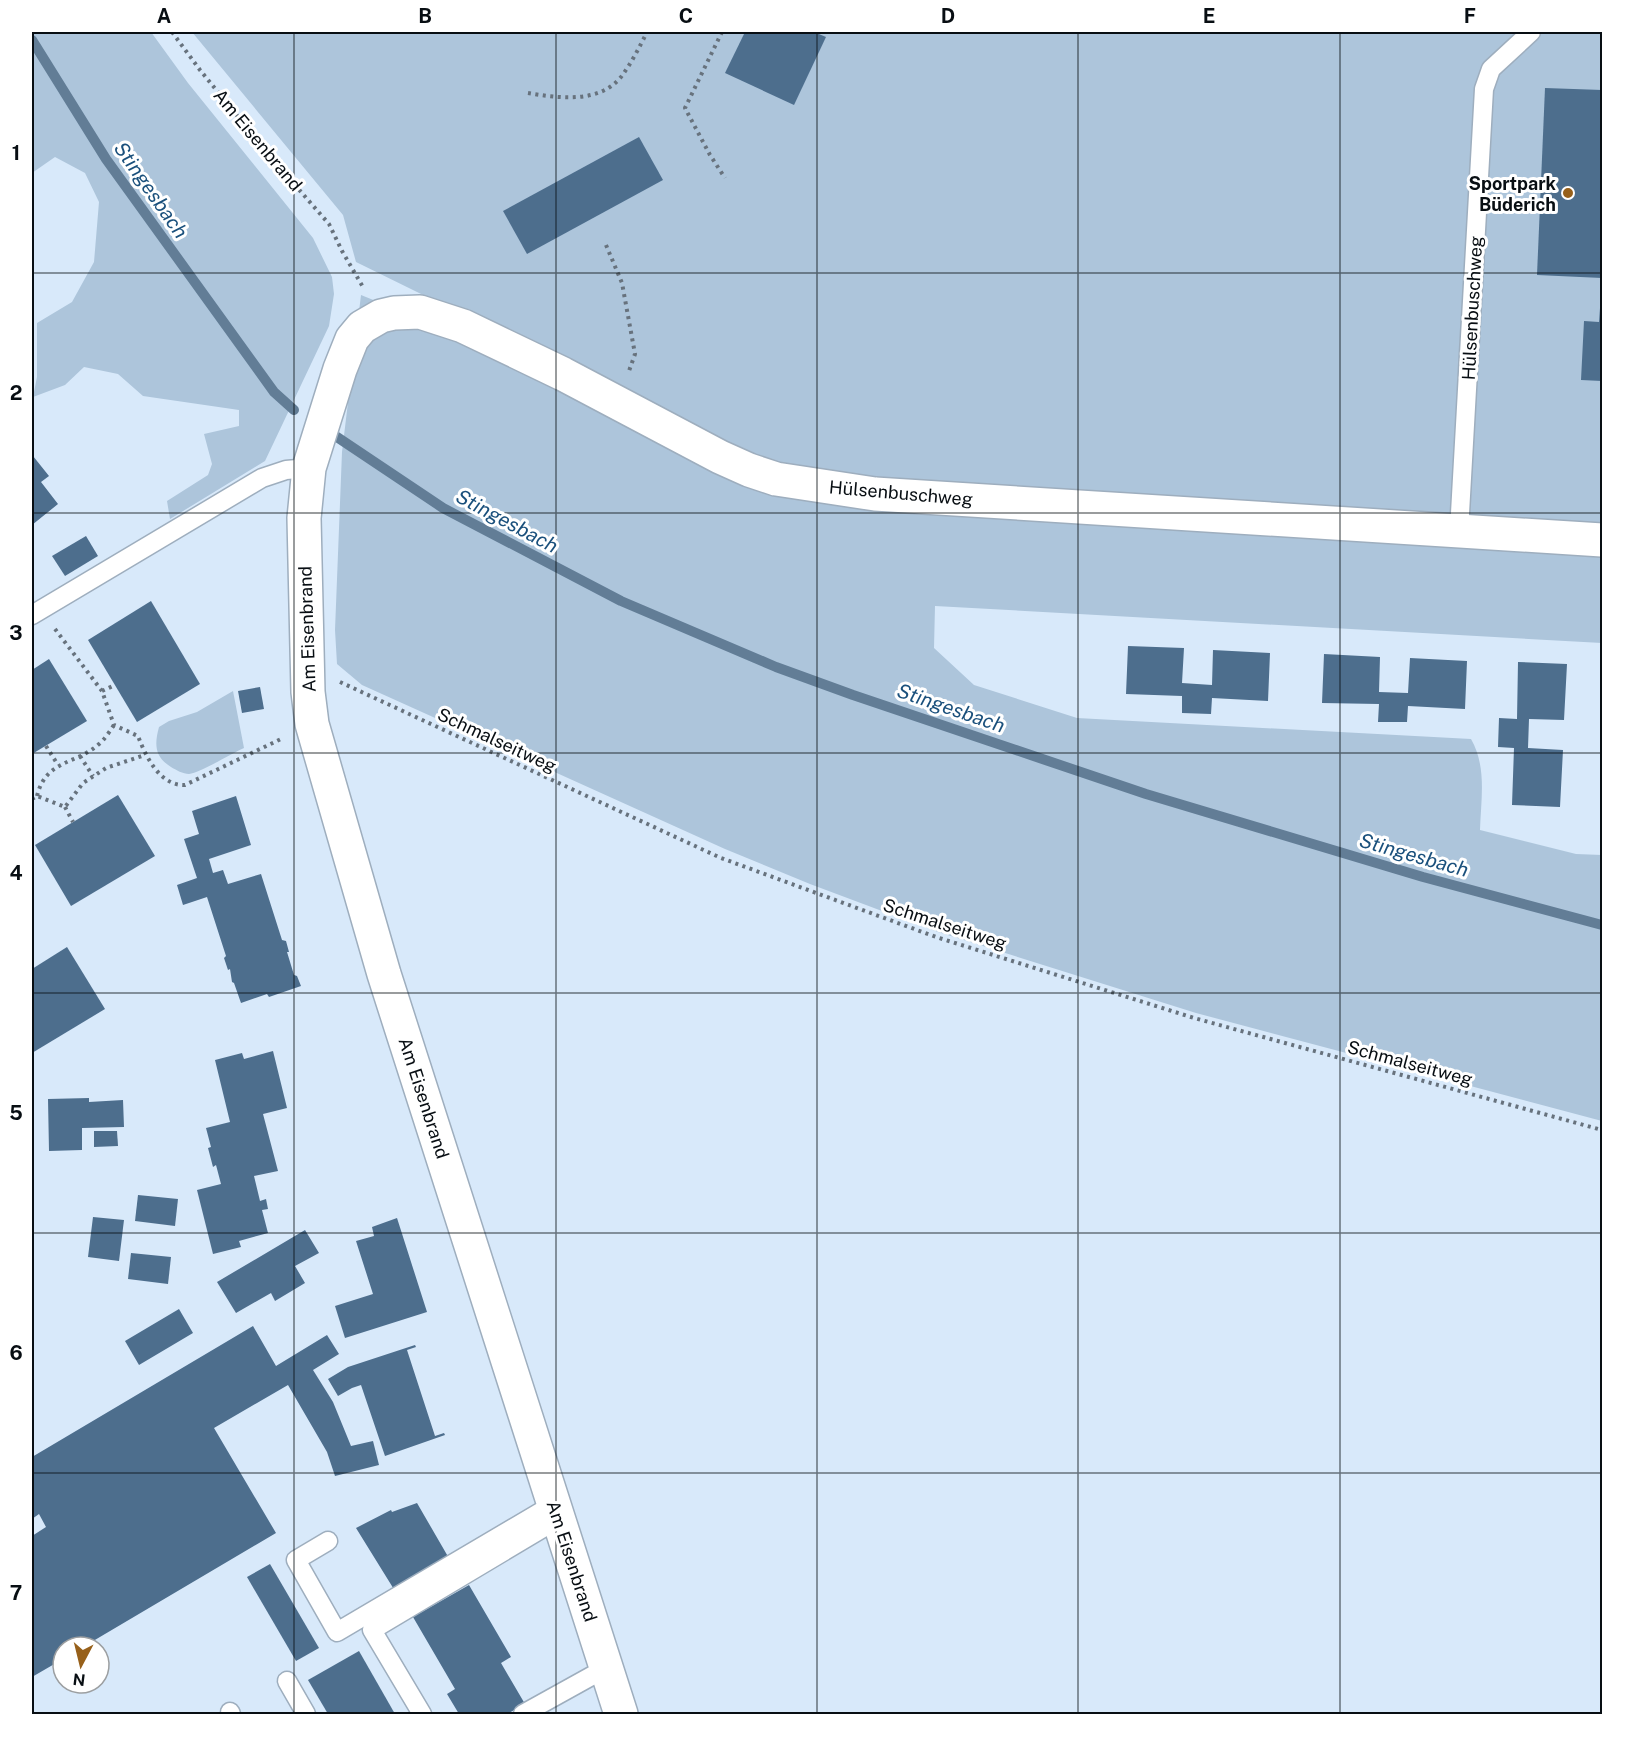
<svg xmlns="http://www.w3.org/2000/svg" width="1634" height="1746" viewBox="0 0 1634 1746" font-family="'Public Sans',sans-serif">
	<rect width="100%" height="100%" fill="#d8e9fa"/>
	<g fill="#adc5db">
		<path d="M 32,32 L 151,32 L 188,83 L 313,238 L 332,277 L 334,294 L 329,326 L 265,461 L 170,519 L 167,501 L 208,475 L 212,464 L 204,434 L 239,426 L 239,410 L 143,396 L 118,374 L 84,367 L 65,385 L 33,397 L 37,377 L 37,323 L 72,302 L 94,262 L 99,202 L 85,173 L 55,157 L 32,173 Z"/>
		<path d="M 192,32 L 1602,32 L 1602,643 L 935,606 L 934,648 L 974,685 L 1077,718 L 1471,739 C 1487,767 1481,799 1480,830 L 1576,854 L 1602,855 L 1602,1121 L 1196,1013 L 938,932 L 810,884 L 725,849 L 362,685 L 337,664 L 335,630 L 342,452 L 361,295 L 455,333 L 552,381 L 680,451 L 742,482 L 801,499 L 875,509 L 951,513 L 953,489 L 877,483 L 807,475 L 757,457 L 699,430 L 569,362 L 474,320 L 356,262 L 343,215 Z"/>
		<path d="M 233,691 L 244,748 C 232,753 200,773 189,774 C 183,774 176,770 171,767 C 155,757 154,745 159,727 L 169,721 L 197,712 Z"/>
	</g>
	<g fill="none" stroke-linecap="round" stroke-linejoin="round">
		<g stroke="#627d96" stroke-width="10">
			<path d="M 32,40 L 106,159 L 274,392 L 294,410"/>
			<path d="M 328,431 L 443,508 L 621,601 L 776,667 L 853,695 L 1146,794 L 1423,877 L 1602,925"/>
		</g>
	</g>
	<g fill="#4d6e8d">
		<path d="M 745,32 L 814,32 L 826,37 L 794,105 L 725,73 Z"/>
		<path d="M 1545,88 L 1602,90 L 1602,278 L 1537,275 Z"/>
		<path d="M 639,137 L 663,180 L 527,254 L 503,211 Z"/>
		<path d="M 1601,294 L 1602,295 L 1602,381 L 1581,380 L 1584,321 L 1599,322 Z"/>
		<path d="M 33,456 L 49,476 L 41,482 L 58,504 L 32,525 L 32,458 Z"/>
		<path d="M 86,536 L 98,556 L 65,576 L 52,556 Z"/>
		<path d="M 151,601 L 200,684 L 137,722 L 88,640 Z"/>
		<path d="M 1128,646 L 1184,648 L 1182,683 L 1212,685 L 1213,650 L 1270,653 L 1268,701 L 1212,698 L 1211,714 L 1182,713 L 1182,696 L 1126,694 Z"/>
		<path d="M 1324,654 L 1380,657 L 1379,692 L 1408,693 L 1410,658 L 1467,661 L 1465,709 L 1408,706 L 1407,722 L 1378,722 L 1379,704 L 1322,703 Z"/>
		<path d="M 49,659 L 87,721 L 32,754 L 32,670 Z"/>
		<path d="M 1518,662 L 1567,664 L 1564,720 L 1529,719 L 1528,748 L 1563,750 L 1560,807 L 1512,805 L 1514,748 L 1498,747 L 1499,718 L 1517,719 Z"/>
		<path d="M 260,687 L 264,709 L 242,713 L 238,691 Z"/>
		<path d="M 118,795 L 155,856 L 71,906 L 35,845 Z"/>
		<path d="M 236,796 L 251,845 L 209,859 L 213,873 L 223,870 L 228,884 L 261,874 L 282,940 L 286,941 L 289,952 L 287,952 L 294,975 L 297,976 L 301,986 L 269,997 L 267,994 L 241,1003 L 234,983 L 232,982 L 230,969 L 228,970 L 224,958 L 226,956 L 207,897 L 183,905 L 177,885 L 197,878 L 184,839 L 199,834 L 192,811 Z"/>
		<path d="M 67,947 L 105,1009 L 32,1053 L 32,969 Z"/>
		<path d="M 273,1051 L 287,1108 L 263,1114 L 278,1171 L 254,1176 L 260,1201 L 266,1199 L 268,1209 L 262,1210 L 268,1233 L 239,1241 L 241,1247 L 213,1254 L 197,1190 L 221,1184 L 216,1165 L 213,1167 L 208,1148 L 211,1147 L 206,1128 L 230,1122 L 215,1060 L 242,1053 L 244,1059 Z"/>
		<path d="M 89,1098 L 89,1102 L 123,1100 L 124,1127 L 82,1128 L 82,1150 L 49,1151 L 48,1099 Z"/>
		<path d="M 94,1131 L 117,1131 L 118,1146 L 94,1147 Z"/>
		<path d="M 138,1195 L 178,1199 L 175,1226 L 135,1221 Z"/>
		<path d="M 93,1217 L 124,1220 L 119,1261 L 88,1257 Z"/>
		<path d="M 397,1218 L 427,1312 L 345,1338 L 335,1306 L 373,1294 L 356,1241 L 374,1236 L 372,1227 Z"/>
		<path d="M 305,1230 L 319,1253 L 295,1266 L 305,1283 L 275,1301 L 271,1293 L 236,1313 L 217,1282 Z"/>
		<path d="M 131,1253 L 171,1257 L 168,1284 L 128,1279 Z"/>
		<path d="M 179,1309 L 193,1333 L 139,1365 L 125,1341 Z"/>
		<path d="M 253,1326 L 276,1366 L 327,1335 L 339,1354 L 313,1370 L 333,1402 L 351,1446 L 373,1441 L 379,1465 L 335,1476 L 327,1452 L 288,1385 L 214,1428 L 276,1533 L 83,1647 L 63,1647 L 63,1659 L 32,1677 L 32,1536 L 46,1527 L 39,1514 L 32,1519 L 32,1457 Z"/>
		<path d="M 415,1345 L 416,1347 L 407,1350 L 435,1436 L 444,1433 L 445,1435 L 385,1456 L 361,1385 L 352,1388 L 338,1396 L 328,1379 L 348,1367 Z"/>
		<path d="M 417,1503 L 450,1560 L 395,1591 L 356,1528 L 391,1510 L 392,1512 Z"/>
		<path d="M 270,1564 L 319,1648 L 296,1661 L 247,1577 Z"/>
		<path d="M 469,1585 L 511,1657 L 501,1663 L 525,1704 L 507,1714 L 459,1714 L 447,1694 L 455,1689 L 413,1617 Z"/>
		<path d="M 359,1651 L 395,1714 L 328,1714 L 308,1680 Z"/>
	</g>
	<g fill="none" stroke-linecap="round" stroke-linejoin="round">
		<g stroke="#9eaebe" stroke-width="21">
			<g id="lane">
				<path d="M 1459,531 L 1484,89 L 1491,69 L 1531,32"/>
				<path d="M 32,615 L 262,478 L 286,470 L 309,468"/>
				<path d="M 328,1541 L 296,1560 L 337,1632 L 554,1504"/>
				<path d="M 287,1681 L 306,1714"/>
				<path d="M 230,1712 L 231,1714"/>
				<path d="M 422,1714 L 372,1630 L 558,1519"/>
				<path d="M 523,1714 L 606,1668"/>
			</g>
		</g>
		<g stroke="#9eaebe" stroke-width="36">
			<path id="street" d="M 621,1714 L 384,974 L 312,724 L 308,692 L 304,518 L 309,468 L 340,369 L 352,339 L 362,327 L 381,316 L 394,313 L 420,312 L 463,326 L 563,374 L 720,457 L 749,470 L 776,479 L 875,494 L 1602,540"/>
		</g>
		<g stroke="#67727d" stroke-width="4" stroke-dasharray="3 4.5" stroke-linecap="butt">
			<path d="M 172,32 L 200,70 L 274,161 L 329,224 L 342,251 L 363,287"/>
			<path d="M 722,32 L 685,108 L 710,155 L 725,178"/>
			<path d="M 528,93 C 558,98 599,104 621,77 C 631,64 640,46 647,32"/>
			<path d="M 606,245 L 622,283 L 635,354 L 629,371"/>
			<path d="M 55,629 L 102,691 L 114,725 L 138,736 C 146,757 160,786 185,785 L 283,738"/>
			<path d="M 340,682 L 721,858 L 936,937 L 1194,1018 L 1602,1130"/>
			<path d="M 102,691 L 115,685"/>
			<path d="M 46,746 L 58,765"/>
			<path d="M 80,756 L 93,776"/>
			<path d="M 37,796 C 46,759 76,765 99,744 C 105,739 110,731 114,725"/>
			<path d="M 32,799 L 37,796 L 65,807 L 83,783 L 106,768 L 145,755"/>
			<path d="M 65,807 L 73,822"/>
		</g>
		<use href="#lane" stroke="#fff" stroke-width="18"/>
		<use href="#street" stroke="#fff" stroke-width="33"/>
	</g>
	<path fill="none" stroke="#080e13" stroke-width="1.5" stroke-opacity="0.55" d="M 294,32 L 294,1714M 556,32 L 556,1714M 817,32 L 817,1714M 1078,32 L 1078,1714M 1340,32 L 1340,1714M 32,273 L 1602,273M 32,513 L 1602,513M 32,753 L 1602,753M 32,993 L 1602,993M 32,1233 L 1602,1233M 32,1473 L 1602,1473"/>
	<circle fill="#97601a" stroke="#fff" stroke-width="2" cx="1568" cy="193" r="6"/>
	<g text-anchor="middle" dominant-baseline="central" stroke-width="6" stroke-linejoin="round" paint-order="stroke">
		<g font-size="18" fill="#080e13" stroke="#fff">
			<text transform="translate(258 140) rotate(50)">Am Eisenbrand</text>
			<text transform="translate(1472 308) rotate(-87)">Hülsenbuschweg</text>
			<text transform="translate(901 493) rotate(5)">Hülsenbuschweg</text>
			<text transform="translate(307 629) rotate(-92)">Am Eisenbrand</text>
			<text transform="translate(497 740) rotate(25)">Schmalseitweg</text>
			<text transform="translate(945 924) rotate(18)">Schmalseitweg</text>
			<text transform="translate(1410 1063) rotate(15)">Schmalseitweg</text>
			<text transform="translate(424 1098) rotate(72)">Am Eisenbrand</text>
			<text transform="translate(572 1561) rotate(72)">Am Eisenbrand</text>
		</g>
		<g font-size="18" font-weight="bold" fill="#080e13" stroke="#fff" text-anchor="end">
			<text x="1556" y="183">Sportpark<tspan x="1556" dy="21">Büderich</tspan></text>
		</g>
		<g font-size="20" font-style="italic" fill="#1a507c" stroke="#fff">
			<text transform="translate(151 190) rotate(55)">Stingesbach</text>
			<text transform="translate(507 521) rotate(28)">Stingesbach</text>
			<text transform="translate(951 708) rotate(19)">Stingesbach</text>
			<text transform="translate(1414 855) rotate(16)">Stingesbach</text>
		</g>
	</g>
	<rect width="1634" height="1746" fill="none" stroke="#ffffff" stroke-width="66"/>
	<g transform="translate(81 1665) rotate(187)"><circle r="28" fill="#ffffff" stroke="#9c9fa1" stroke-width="1.5"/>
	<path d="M0-4.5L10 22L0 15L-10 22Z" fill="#97601a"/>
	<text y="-9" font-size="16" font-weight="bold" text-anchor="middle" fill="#080e13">N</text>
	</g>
	<rect x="33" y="33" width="1568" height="1680" fill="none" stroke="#080e13" stroke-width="2"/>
	<g font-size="20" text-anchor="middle" font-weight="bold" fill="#080e13">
		<text x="164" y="23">A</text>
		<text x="425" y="23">B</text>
		<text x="686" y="23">C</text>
		<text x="948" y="23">D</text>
		<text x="1209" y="23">E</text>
		<text x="1470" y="23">F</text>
		<text x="16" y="160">1</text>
		<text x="16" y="400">2</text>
		<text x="16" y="640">3</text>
		<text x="16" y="880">4</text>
		<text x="16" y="1120">5</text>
		<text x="16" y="1360">6</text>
		<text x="16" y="1600">7</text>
	</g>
</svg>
